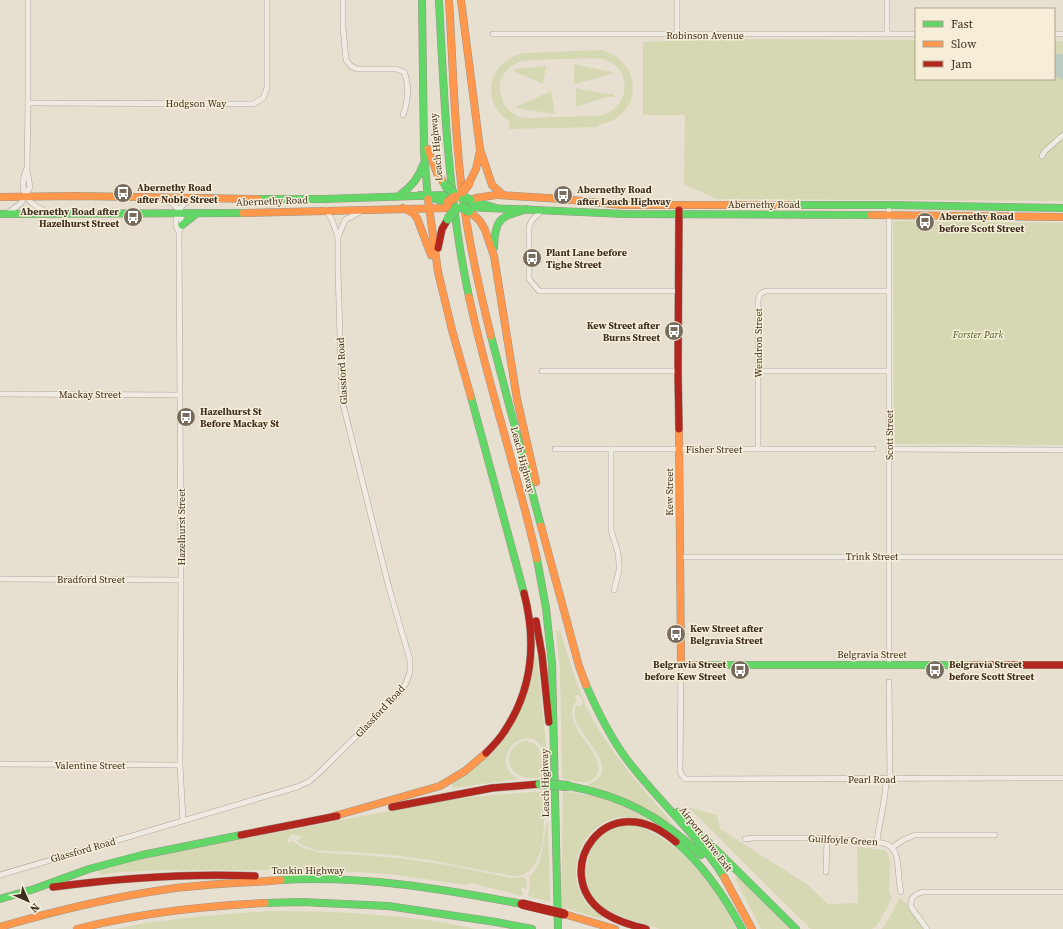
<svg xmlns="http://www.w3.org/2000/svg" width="1063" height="929" viewBox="0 0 1063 929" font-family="'Source Serif 4',serif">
	<rect width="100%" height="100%" fill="#e7e0d1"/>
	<g fill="#d6d7b3" fill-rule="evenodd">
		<path d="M 721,39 L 916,40 L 916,79 L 1054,79 L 1054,41 L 1063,41 L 1063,201 L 716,199 L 684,184 L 685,115 L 643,115 L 643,42 Z"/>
		<path d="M 601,50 C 645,61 643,118 598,125 L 598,127 L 509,129 L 509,121 C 478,101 490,59 524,53 ZM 596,58 C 634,61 634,110 597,116 L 528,118 L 519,117 L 511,112 L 504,105 L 500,92 L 500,82 L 504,73 L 511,66 L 519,62 L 529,60 Z"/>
		<path d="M 574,64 L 606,71 L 611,71 L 612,74 L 574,84 Z"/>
		<path d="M 546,66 L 543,84 L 514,71 L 515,69 Z"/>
		<path d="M 576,88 L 607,94 L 614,94 L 614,97 L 607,97 L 576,107 Z"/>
		<path d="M 551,91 L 555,114 L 516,108 L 516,107 Z"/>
		<path d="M 893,221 L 1063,223 L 1063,445 L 894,444 Z"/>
		<path d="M 560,630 C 569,659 577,689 591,716 C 613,757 644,790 674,825 L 587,785 C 624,772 583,740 576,721 C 574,716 575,711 576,705 L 581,707 L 583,701 L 578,695 L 575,696 L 577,700 C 572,705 571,712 573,720 C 577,736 605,758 597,774 C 591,787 575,781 564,779 L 562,777 L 560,669 L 556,631 Z"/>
		<path d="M 534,657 L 537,657 L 546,745 L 547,777 C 543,769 546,757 542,748 C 527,720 485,759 518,779 L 453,788 L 452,783 L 503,739 Z"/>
		<path d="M 525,741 L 534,743 L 539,748 L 541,754 L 543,777 C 536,778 527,779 521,776 C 502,768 507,745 525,741 Z"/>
		<path d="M 544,791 C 544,815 549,879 512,876 L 429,860 L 384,854 L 315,850 L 304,846 L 297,841 L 302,837 L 293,834 L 287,839 L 288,842 L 292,841 L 303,848 L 321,853 L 362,855 L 407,859 L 453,866 L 511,878 L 524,877 L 526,879 L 527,889 L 521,888 L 523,896 L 471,883 L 465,885 L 390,874 L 317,870 L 168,870 L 119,872 L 100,875 L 99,871 L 154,856 L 394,810 L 460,798 Z"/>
		<path d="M 563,791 L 595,796 L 612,801 L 648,819 L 648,821 C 641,819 634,817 627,817 C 584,817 562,869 586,903 C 590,909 596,912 602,916 L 601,919 L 561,907 Z"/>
		<path d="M 688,807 L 717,815 L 720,829 L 808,885 L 828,904 L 858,903 L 857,847 L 884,850 L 887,853 L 890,861 L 889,892 L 892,898 L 878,924 L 872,929 L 811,929 Z"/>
		<path d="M 547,822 L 548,822 L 550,902 L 528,896 L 530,886 L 529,877 L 536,869 L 540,860 Z"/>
		<path d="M 634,824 C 678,839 717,888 736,929 L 660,929 L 623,917 L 604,909 L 593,899 L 584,876 L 591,845 L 613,827 Z"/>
		<path d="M 738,876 L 790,929 L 761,929 L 735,879 Z"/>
		<path d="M 900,898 L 911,907 L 927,929 L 881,929 L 884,927 Z"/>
		<path d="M 269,911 C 338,911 408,914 476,929 L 115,929 C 166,918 217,915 269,911 Z"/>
	</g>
	<path fill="#bcccc2" d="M 1054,54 L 1063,54 L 1063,80 L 1054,75 Z"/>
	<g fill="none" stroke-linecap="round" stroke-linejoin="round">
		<g stroke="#ada599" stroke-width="6">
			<g id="street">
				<path d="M 343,0 L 343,27 L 346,60 L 351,66 L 357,69 L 396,69 L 404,72 C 410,86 408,101 403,115"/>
				<path d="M 493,34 L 916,34"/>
				<path d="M 887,34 L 887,0"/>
				<path d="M 1054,34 L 1063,34"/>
				<path d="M 677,35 L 677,0"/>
				<path d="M 28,103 L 253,104 L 263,98 L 267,88 L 267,0"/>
				<path d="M 1042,156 L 1045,151 L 1063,135"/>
				<path d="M 26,170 C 18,193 26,202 46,212"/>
				<path d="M 162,199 C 166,201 171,202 174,205 C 181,211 184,224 179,232 L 181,580 L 180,765 L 183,821"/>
				<path d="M 889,205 L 889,665"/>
				<path d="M 543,210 L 532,220 L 529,227 L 529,279 L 539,291 L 679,291"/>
				<path d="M 8,213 L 21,203 L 30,187 L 27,170 L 28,103 L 28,0"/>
				<path d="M 179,232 C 171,222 180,202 192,200"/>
				<path d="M 338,237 L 345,220 L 360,212"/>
				<path d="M 542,371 L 678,371"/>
				<path d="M 759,371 L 889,371"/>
				<path d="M 0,394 L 180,395"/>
				<path d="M 555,449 L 873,449"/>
				<path d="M 611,449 L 611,530 L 618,553 L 619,563 L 619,571 L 614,590"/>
				<path d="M 758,449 L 758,301 L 760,294 L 766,291 L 889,291"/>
				<path d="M 889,449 L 1063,450"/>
				<path d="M 680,557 L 1063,557"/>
				<path d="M 0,579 L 181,580"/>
				<path d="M 681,665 L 680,771 L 681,774 L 685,779 L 1063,778"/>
				<path d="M 889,682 L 890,779"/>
				<path d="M 0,764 L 180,765"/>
				<path d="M 745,839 L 753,838 L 815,838 L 883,843 C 903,847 896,875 901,892"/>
				<path d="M 877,842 C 879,821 886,801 886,779"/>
				<path d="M 893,847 L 903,840 L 915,835 L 995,835"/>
				<path d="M 826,872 L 827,839"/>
				<path d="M 0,875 L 297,787 L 310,781 L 321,771 L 400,693 L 406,683 L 410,672 L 410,660 L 389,588 L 342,400 L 338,271 L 338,237 L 332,220 L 326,210"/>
				<path d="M 927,929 L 911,907 C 910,898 914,895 922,892 L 1063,892"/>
			</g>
		</g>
		<g stroke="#9c958a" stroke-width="8">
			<g id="fast">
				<path d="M 422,0 L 424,153 L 428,199"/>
				<path d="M 439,0 C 444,100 448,199 469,297"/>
				<path d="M 400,195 C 411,187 419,178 423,165"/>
				<path d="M 420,195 L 452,203"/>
				<path d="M 258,199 L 324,199 L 446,195"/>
				<path d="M 470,200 L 496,208"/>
				<path d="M 790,205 L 889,205 L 1063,208"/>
				<path d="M 466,207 L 624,214 L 871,215"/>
				<path d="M 0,214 L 243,213"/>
				<path d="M 182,225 L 196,214"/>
				<path d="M 494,247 C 495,217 501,217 527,209"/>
				<path d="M 491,336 L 541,526"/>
				<path d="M 471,397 L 524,593"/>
				<path d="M 537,559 L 546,608 L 552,664 L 558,929"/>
				<path d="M 707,665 L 971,665"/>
				<path d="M 586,685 C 597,710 609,735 625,757 C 656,799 696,833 724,877"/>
				<path d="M 569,786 C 623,796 662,817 701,855"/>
				<path d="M 678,812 L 796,929"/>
				<path d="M 676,842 C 704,866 725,897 742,929"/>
				<path d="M 281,880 C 361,875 443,889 522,904"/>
				<path d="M 0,899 L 34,889 L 89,869 L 142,855 L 241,835"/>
				<path d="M 265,903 L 301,902 L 388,906 L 496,922 L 532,929"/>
			</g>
		</g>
		<g stroke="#9c958a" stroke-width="8">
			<g id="slow">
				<path d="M 449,0 C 453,64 454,127 462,191 C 468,240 479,288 491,336"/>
				<path d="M 461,0 L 480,149 L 492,185 L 503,195"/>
				<path d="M 428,149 L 437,173 L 445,185"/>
				<path d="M 469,183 L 476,169 L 480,151"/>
				<path d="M 498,195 L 562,199 L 622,205 L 790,205"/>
				<path d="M 0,197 L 76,196 L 258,199"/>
				<path d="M 428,199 L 438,272 L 452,330 L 471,397"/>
				<path d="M 468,201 L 476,198 L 496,195"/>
				<path d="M 403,208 L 413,213 L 417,218 L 431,255"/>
				<path d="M 469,211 L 480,221 L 485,230 L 494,256 L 517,399 L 536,482"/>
				<path d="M 243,213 L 449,208"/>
				<path d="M 871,215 L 1063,217"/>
				<path d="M 469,297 C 488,385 517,471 537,559"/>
				<path d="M 679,429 L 681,665 L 707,665"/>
				<path d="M 541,526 L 579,666 L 586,685"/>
				<path d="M 331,817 L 440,786 L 465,771 L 486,753"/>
				<path d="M 724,877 L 752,929"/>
				<path d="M 564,914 L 615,929"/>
				<path d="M 0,927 C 55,911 112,897 169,889 C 206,884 244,883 281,880"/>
				<path d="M 77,929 C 139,913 202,906 265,903"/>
			</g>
		</g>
		<g stroke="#9c958a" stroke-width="8">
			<g id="jam">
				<path d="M 679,210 L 678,371 L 679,429"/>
				<path d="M 438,248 L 442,229 L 448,219"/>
				<path d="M 536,621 L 542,655 L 549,722"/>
				<path d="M 971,665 L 1063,665"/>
				<path d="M 486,753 C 492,747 499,740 504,732 C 533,689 537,643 524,593"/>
				<path d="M 392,807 L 492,788 L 540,784"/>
				<path d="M 241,835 L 337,816"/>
				<path d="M 53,887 C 120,878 187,873 255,876"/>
				<path d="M 646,929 C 632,925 616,921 603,912 C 548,873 606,781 676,842"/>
			</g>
		</g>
		<use href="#street" stroke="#efebe3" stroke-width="5"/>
		<use href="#fast" stroke="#63d668" stroke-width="7"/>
		<use href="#slow" stroke="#ff974d" stroke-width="7"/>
		<use href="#jam" stroke="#b3261e" stroke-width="7"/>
		<g stroke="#928b80" stroke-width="10" stroke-linecap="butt">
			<g id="fast-bridge">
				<path d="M 445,185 L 454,193"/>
				<path d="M 461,197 L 470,200"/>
				<path d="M 462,207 L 469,211"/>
				<path d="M 448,219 L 456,209"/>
				<path d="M 540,784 L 569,786"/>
			</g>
		</g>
		<g stroke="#928b80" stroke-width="10" stroke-linecap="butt">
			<g id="slow-bridge">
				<path d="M 462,192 L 469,183"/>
				<path d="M 448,202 L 455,197"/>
			</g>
		</g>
		<g stroke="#928b80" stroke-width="10" stroke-linecap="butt">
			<path id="jam-bridge" d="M 522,904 L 564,914"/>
		</g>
		<use href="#fast-bridge" stroke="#63d668" stroke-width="9"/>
		<use href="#slow-bridge" stroke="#ff974d" stroke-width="9"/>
		<use href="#jam-bridge" stroke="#b3261e" stroke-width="9"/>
	</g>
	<defs>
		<g id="bus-disc" transform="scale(1)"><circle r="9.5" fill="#786c5e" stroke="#f7eed8"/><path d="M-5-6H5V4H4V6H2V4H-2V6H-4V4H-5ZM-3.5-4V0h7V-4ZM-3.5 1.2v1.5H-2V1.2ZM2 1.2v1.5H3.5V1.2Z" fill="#fff"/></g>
	</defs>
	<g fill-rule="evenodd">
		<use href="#bus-disc" x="123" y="193"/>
		<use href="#bus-disc" x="563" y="195"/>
		<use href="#bus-disc" x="133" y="217"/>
		<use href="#bus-disc" x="925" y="222"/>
		<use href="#bus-disc" x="532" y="258"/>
		<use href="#bus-disc" x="674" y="331"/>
		<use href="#bus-disc" x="186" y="417"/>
		<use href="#bus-disc" x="676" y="634"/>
		<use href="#bus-disc" x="740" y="670"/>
		<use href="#bus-disc" x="935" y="670"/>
	</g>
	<g text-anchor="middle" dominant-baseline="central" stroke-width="3" stroke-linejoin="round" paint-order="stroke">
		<g font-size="10" fill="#3d2e20" stroke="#f7eed8">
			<text x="705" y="35">Robinson Avenue</text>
			<text x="196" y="103">Hodgson Way</text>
			<text transform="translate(436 147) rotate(-95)">Leach Highway</text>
			<text transform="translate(272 201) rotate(-2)">Abernethy Road</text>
			<text x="764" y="204">Abernethy Road</text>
			<text transform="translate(758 343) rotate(-90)">Wendron Street</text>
			<text transform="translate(342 371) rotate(-93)">Glassford Road</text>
			<text x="90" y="394">Mackay Street</text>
			<text transform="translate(889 435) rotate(-90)">Scott Street</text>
			<text x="714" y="449">Fisher Street</text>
			<text transform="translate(523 460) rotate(75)">Leach Highway</text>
			<text transform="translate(669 492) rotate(-90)">Kew Street</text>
			<text transform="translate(181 527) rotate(-90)">Hazelhurst Street</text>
			<text x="872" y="556">Trink Street</text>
			<text x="91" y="579">Bradford Street</text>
			<text x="872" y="654">Belgravia Street</text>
			<text transform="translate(380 711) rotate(-47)">Glassford Road</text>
			<text x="90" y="765">Valentine Street</text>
			<text x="872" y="779">Pearl Road</text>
			<text transform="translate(545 783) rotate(-91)">Leach Highway</text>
			<text transform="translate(706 839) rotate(52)">Airport Drive Exit</text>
			<text transform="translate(843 840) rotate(3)">Guilfoyle Green</text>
			<text transform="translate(83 850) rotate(-16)">Glassford Road</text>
			<text x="308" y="870">Tonkin Highway</text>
		</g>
		<g font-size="10" font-weight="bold" fill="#3d2e20" stroke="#f7eed8" text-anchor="start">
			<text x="137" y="187">Abernethy Road<tspan x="137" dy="12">after Noble Street</tspan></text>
			<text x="577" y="189">Abernethy Road<tspan x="577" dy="12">after Leach Highway</tspan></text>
			<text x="119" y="211" text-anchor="end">Abernethy Road after<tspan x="119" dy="12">Hazelhurst Street</tspan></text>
			<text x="939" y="216">Abernethy Road<tspan x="939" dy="12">before Scott Street</tspan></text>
			<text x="546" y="252">Plant Lane before<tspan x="546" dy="12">Tighe Street</tspan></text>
			<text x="660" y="325" text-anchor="end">Kew Street after<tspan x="660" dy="12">Burns Street</tspan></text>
			<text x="200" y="411">Hazelhurst St<tspan x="200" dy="12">Before Mackay St</tspan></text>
			<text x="690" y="628">Kew Street after<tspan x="690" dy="12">Belgravia Street</tspan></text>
			<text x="726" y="664" text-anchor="end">Belgravia Street<tspan x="726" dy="12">before Kew Street</tspan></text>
			<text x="949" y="664">Belgravia Street<tspan x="949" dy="12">before Scott Street</tspan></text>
		</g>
		<g font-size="10" font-style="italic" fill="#4d5a26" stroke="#f7eed8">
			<text x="978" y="334">Forster Park</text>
		</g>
	</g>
	<rect x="915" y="8" width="140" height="72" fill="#f7eed8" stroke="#ada18e"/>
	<rect x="923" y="21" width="20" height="6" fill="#63d668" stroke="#ada18e"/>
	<text x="951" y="28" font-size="12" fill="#3d2e20">Fast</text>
	<rect x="923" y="41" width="20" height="6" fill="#ff974d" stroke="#ada18e"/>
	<text x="951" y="48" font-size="12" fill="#3d2e20">Slow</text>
	<rect x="923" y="61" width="20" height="6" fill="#b3261e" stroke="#ada18e"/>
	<text x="951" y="68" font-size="12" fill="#3d2e20">Jam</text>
	<g transform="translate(28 901) rotate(135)" stroke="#f7eed8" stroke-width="3" paint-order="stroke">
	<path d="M0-3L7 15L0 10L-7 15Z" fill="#3d2e20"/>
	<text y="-6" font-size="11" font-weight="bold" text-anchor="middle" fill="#3d2e20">N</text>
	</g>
</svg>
